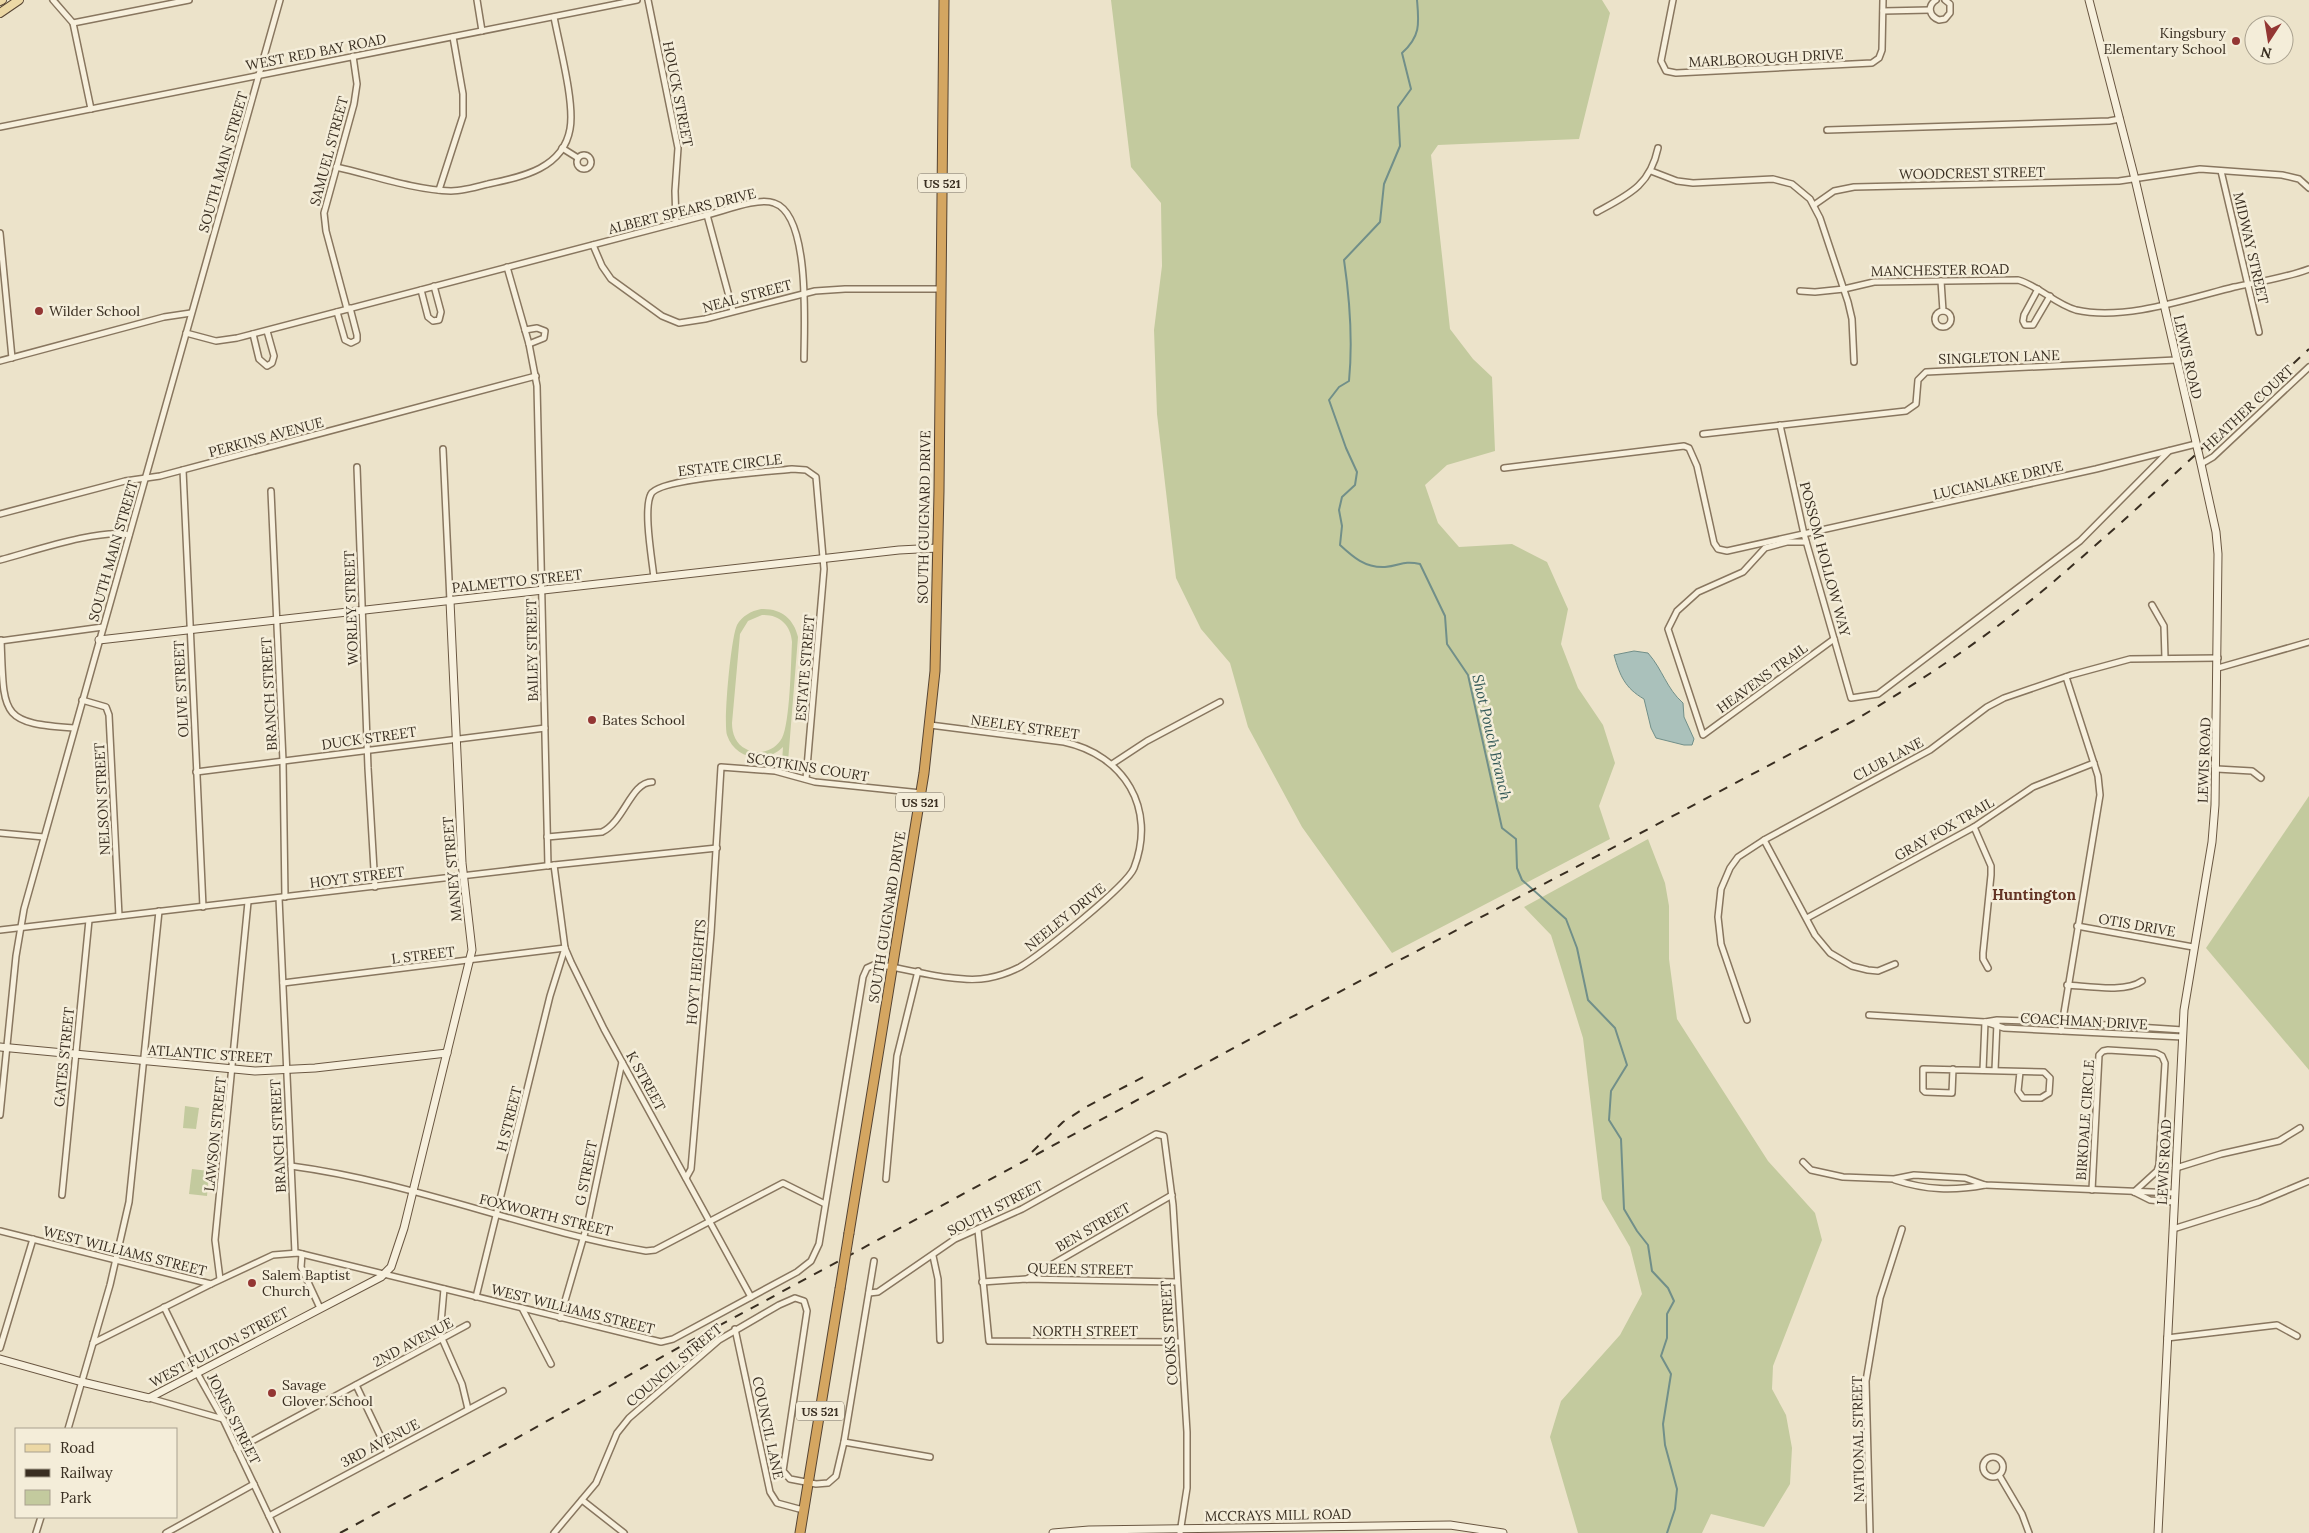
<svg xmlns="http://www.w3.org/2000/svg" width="2309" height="1533" viewBox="0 0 2309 1533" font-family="Lora,serif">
	<rect width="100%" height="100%" fill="#ece3ca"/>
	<g fill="#c3ca9e" fill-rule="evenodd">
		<path d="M 1111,0 L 1602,0 L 1610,13 L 1579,139 L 1438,145 L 1431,155 L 1450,329 L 1473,359 L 1492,377 L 1495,451 L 1447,465 L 1425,485 L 1438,523 L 1459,547 L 1512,544 L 1547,562 L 1568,609 L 1561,644 L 1578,688 L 1603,725 L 1615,763 L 1599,806 L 1610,839 L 1392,953 L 1302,827 L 1248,727 L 1230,663 L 1201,629 L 1176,578 L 1157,414 L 1154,330 L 1162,266 L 1161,203 L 1131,167 Z"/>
		<path d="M 761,609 C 781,608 794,619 798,637 L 788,762 L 782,762 L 783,747 C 766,764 735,760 727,735 C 723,723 731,637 737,625 C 742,616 751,611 761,609 ZM 762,615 C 779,614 791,625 792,642 C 791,662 790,723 782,738 C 775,751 758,756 746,749 C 736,744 732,734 732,723 L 740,634 L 748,621 Z"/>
		<path d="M 2309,796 L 2309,1070 L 2206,948 Z"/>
		<path d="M 1648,839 L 1665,883 L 1669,906 L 1669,959 L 1677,1019 L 1768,1161 L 1815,1213 L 1822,1240 L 1773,1366 L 1772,1389 L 1786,1415 L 1792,1448 L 1790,1484 L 1764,1527 L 1711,1514 L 1702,1533 L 1578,1533 L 1550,1437 L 1561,1401 L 1620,1335 L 1642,1294 L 1630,1247 L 1602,1199 L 1583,1038 L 1551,935 L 1524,907 Z"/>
		<path d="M 185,1106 L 199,1108 L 196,1129 L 183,1128 Z"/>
		<path d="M 192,1169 L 209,1171 L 207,1196 L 189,1194 Z"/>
	</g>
	<path fill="#aac1bb" stroke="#718f89" d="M 1634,651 L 1648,653 C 1663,670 1666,688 1683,703 L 1684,717 L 1694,739 L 1692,745 L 1684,745 L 1656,738 L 1651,728 L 1644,699 C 1625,688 1620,676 1614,655 Z"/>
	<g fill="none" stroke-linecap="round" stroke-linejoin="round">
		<path stroke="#718f89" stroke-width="2" d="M 1417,0 C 1419,23 1421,36 1402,53 L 1411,89 L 1398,107 L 1400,146 L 1384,184 L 1380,222 L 1344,260 C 1350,301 1353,340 1349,381 L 1339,387 L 1329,400 L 1346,448 L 1357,472 L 1355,485 L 1342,497 L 1339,510 L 1342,526 L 1340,545 C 1353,557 1365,568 1385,567 C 1400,566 1403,560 1420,564 L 1445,616 L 1447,644 L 1468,675 L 1502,828 L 1516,839 L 1517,868 L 1522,880 L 1566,919 L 1577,948 L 1588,1000 L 1615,1028 L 1627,1065 L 1611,1091 L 1609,1120 L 1621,1139 L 1624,1209 L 1637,1231 L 1648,1245 L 1652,1271 L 1668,1288 L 1674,1301 L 1667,1314 L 1667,1338 L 1661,1356 L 1671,1374 L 1663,1424 L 1665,1445 L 1677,1489 L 1675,1509 L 1667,1533"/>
		<g stroke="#88765f" stroke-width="8">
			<g id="street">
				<path d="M 53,0 L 73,23 L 91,109"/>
				<path d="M 477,0 L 482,31"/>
				<path d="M 648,0 L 678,148 L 675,191 L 676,223"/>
				<path d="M 1673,0 L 1661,61 L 1666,71 L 1676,73 L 1872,63 L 1879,58 L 1882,50 L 1883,0"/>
				<path d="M 1936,0 C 1927,6 1929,16 1939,20 L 1945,19 L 1950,13 L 1950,4 L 1945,0"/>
				<path d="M 1883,11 L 1930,10"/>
				<path d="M 73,23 L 189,0"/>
				<path d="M 0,127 L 637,0"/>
				<path d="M 1827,130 L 2109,121 L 2120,119"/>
				<path d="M 562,148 L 578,158"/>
				<circle cx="584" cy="162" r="7"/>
				<path d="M 336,167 C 372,175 414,190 451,191 C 463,191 477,187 488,184 C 521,177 563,169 570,129 C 575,103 559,44 554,17"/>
				<path d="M 1651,171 L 1677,181 L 1693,183 L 1773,179 L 1792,184 L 1810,199 L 1820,218 L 1848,302 L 1852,319 L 1854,362"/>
				<path d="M 2221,171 L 2259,332"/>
				<path d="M 439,190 L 463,116 L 463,94 L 453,37"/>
				<path d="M 1814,205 L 1834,191 L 1854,187 L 2119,181 L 2200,169 L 2282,175 L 2299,179 L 2309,188"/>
				<path d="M 1597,212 C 1628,195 1650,186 1658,148"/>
				<path d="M 707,215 L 733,311"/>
				<path d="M 0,233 L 12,358"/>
				<path d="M 593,245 L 602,266 L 611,279 L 662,316 L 679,323 L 705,319 L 815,291 L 845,289 L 941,289"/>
				<path d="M 507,267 L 529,344 L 537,386 L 548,866"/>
				<path d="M 1941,281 L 1943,311"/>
				<path d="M 2038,289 L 2024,315 L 2023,321 L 2025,325 L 2033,325 L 2050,296"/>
				<path d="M 421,290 L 428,317 L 433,321 L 439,320 L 441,312 L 434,286"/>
				<path d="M 1800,291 L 1815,292 L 1844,289 L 1874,282 L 2018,280 C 2039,286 2055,304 2076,310 C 2124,321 2187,299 2234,287 C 2259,282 2285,278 2309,269"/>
				<path d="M 347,309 L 326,231 L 324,213 L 354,104 L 357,84 L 353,56"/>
				<circle cx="1943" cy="319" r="8"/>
				<path d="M 337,312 L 345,340 L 351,343 L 357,340 L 357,335 L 350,308"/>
				<path d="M 525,330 L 537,328 L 545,331 L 544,338 L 529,344"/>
				<path d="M 186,333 L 216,341 L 237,338 L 707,215 C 724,211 758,197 774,203 C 811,215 804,328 804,359"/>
				<path d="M 253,334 L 259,359 L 267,366 L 272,363 L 274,356 L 267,331"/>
				<path d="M 0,361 L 164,317 L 191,313"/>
				<path d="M 1780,425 L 1804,534 L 1851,698 L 1878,694 L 2080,541 L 2169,451"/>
				<path d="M 1703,434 L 1906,411 L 1916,404 L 1918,380 L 1926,372 L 2176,360"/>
				<path d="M 443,449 L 450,601"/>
				<path d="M 2201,464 L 2213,457 L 2309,367"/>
				<path d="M 357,467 L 368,768 L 375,887"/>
				<path d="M 1504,468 L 1684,446 L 1689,448 L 1697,466 L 1714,543 L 1718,549 L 1727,551 L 2096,469 L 2196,444"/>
				<path d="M 183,470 L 203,907"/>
				<path d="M 271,491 L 283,761 L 285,897"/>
				<path d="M 0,514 L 125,481 L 160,476 L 536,376"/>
				<path d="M 1806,542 L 1787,542 L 1765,548 L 1743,572 L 1698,592 L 1677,611 L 1668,629 L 1703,735 L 1834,639"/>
				<path d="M 0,560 C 31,552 100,528 129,535"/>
				<path d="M 654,578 C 652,559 643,509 651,494 C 659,478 770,472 792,469 L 806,470 L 816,477 L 824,569 L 806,779"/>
				<path d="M 2152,605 L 2164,626 L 2165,658"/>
				<path d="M 1,640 C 4,716 0,723 74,728"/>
				<path d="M 0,641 L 103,627"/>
				<path d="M 2218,668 L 2309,642"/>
				<path d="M 82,700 L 106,707 L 109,715 L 119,916"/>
				<path d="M 1112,764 L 1147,741 L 1220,702"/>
				<path d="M 2217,769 L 2252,771 L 2261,778"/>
				<path d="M 196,772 L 545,728"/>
				<path d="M 1974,827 L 1991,866 L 1991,875 L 1983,953 L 1983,959 L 1988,968"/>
				<path d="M 0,833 L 44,837"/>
				<path d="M 547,837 L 602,832 C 624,822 631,782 652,782"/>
				<path d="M 1764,840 L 1815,935 L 1830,953 L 1852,966 L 1868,970 L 1878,971 L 1895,964"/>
				<path d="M 554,865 L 565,948 L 571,962 L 604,1029 L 751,1297"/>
				<path d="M 279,898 L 295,1253"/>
				<path d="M 1807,918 L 1974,827 L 2033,787 L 2094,763"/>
				<path d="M 2077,926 L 2193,947"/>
				<path d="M 0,930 L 554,865 L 717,848"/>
				<path d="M 283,983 L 565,948"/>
				<path d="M 2067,985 C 2087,986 2126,993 2142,981"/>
				<path d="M 1869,1015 L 1985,1022 L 1997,1020 L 2061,1022 L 2183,1030"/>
				<path d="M 1747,1020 L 1721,944 L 1718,917 L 1721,889 L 1730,868 L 1738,857 L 1764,840 L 1930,750 L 1987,707 L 2004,698 L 2071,675 L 2130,659 L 2218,658"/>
				<path d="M 1985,1022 L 2004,1028 L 2183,1037"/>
				<path d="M 2061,1031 L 2100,795 L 2098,776 L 2066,677"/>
				<path d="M 1953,1069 L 1952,1093 L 1925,1092 L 1923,1090 L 1923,1069 L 2044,1072 L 2050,1078 L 2049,1093 L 2041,1098 L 2023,1098 L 2018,1091 L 2020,1072"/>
				<path d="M 1983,1070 L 1985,1022"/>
				<path d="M 1995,1070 L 1997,1023"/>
				<path d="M 0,1115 L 16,956 L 24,909 L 280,0"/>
				<path d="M 1803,1162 L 1811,1170 L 1843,1177 L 1894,1179 L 1914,1175 L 1965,1178 L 1985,1185 L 2175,1193"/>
				<path d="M 291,1166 C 412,1182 526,1230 646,1251 L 655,1250 L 783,1183 L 825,1204"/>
				<path d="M 2176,1168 L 2221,1154 L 2279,1141 L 2300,1128"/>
				<path d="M 686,1178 L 691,1169 L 711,933 L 721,767 L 775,771 L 815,782 L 921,793"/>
				<path d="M 886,1179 L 897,1056 L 918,971"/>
				<path d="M 1895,1180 C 1926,1190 1953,1191 1985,1185"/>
				<path d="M 2092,1190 L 2099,1055 L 2103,1051 L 2108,1050 L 2156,1053 L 2162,1056 L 2165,1063 L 2159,1165 L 2157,1171 L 2134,1192"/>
				<path d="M 2134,1192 L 2150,1200 L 2174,1202"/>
				<path d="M 62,1195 L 89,920"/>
				<path d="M 2173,1229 L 2259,1202 L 2309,1181"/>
				<path d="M 978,1230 L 989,1341 L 1181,1342"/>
				<path d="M 0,1231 L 211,1284 L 273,1255 L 298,1253 L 661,1342 L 673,1339 L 797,1272 L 811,1261 L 819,1244 L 863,977 L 867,968 L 876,964 C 907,969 959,984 988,978 C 999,976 1010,972 1020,967 C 1040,955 1127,886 1134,868 C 1157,808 1124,755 1064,742 L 930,725"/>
				<path d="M 302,1254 L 301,1267 L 320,1308"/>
				<path d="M 933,1256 L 938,1279 L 940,1340"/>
				<path d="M 220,1279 L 215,1240 L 248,902"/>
				<path d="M 1027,1279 L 1172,1195"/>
				<path d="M 982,1282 L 1026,1279 L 1177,1282"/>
				<path d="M 444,1289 L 440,1334 L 462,1384 L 468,1409"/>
				<path d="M 869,1293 L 878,1292 L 955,1239 L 1022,1209 L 1156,1134 L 1164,1136 L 1173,1205 L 1187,1432 L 1187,1488 L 1180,1533"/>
				<path d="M 476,1297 L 550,996 L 565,948"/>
				<path d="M 164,1307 L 192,1364 L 223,1419 L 277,1533"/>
				<path d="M 522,1308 L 551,1364"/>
				<path d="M 560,1318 L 588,1222 L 622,1062"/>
				<path d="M 735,1329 L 770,1492 L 777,1503 L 803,1510"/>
				<path d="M 2167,1338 L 2277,1325 L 2297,1336"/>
				<path d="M 93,1343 L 211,1284"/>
				<path d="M 0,1348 L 33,1239"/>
				<path d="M 356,1385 L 388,1452"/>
				<path d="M 149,1398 L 223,1419"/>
				<path d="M 68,1429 L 110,1285 L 129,1202 L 159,911"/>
				<path d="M 844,1442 L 930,1457"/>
				<path d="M 237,1449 L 467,1325"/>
				<circle cx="1993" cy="1467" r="10"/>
				<path d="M 1999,1475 L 2022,1514 L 2029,1533"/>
				<path d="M 582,1500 L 624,1533"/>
				<path d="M 269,1516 L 503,1391"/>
				<path d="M 36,1533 L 41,1517"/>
				<path d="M 166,1533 L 254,1484"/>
				<path d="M 554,1533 L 596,1483 L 617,1433 L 629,1418 L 719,1340 L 779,1305 L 795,1298 L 804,1301 L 807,1311 L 783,1471 L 790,1479 L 816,1484 L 828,1483 L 836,1476 L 844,1442 L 874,1261"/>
				<path d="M 1870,1533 L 1866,1381 L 1880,1298 L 1902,1229"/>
			</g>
		</g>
		<g stroke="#6a5742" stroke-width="9">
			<g id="secondary">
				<path d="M 2089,0 L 2135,179 L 2201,464 L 2216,532 L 2218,554 L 2215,805 L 2212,842 L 2184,1010 L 2158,1533"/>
				<path d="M 99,640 L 899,550 L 938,548"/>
				<path d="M 0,1047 L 255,1071 L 315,1068 L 447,1053"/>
				<path d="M 0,1359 L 82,1382 L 149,1398 L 381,1277 L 391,1267 L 404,1228 L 472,950 L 462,863 L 450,601"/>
				<path d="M 1053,1533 L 1089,1530 L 1450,1525 L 1503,1533"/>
			</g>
		</g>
		<g stroke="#564433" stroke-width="10">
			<g id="primary">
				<path d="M 0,1 L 2,0"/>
				<path d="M 0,13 L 19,0"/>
			</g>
		</g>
		<g stroke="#564433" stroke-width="11">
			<g id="highway">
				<path d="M 849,1233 L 924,773 L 935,671 L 939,491 L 944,0"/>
				<path d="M 800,1533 L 840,1289"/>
			</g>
		</g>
		<use href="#street" stroke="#f7f0dd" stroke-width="5"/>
		<use href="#secondary" stroke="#f7f0dd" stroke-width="7"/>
		<use href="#primary" stroke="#ecd8a5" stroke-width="8"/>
		<use href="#highway" stroke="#d4a661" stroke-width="9"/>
		<g stroke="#392e21" stroke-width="2" stroke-dasharray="9 9" stroke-linecap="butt">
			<path d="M 1032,1152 L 1063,1122 L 1086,1107 L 1151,1073"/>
			<path d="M 340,1533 L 506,1444 L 685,1344 L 1269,1029 L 1853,721 C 1922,681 1990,635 2052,583 C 2140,508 2224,428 2309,349"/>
		</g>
		<g stroke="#564433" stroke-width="11" stroke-linecap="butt">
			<path id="highway-bridge" d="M 840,1289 L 849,1233"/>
		</g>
		<use href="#highway-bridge" stroke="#d4a661" stroke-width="9"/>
	</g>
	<g fill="#933633" stroke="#f4edd9" stroke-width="2">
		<circle cx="2236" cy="41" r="5"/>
		<circle cx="39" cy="311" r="5"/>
		<circle cx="592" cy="720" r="5"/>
		<circle cx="252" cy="1283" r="5"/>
		<circle cx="272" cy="1393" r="5"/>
	</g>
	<g text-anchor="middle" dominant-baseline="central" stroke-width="5" stroke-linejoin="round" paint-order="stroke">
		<g fill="#f4edd9" stroke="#716758" stroke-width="1">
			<rect x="918" y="173.5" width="48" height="19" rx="4"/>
			<rect x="896" y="792.5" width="48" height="19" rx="4"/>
			<rect x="796" y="1401.5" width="48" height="19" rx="4"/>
		</g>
		<g font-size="12" font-weight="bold" fill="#392e21">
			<text x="942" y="183">US 521</text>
			<text x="920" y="802">US 521</text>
			<text x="820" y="1411">US 521</text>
		</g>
		<g font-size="14" fill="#392e21" stroke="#f4edd9" text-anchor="start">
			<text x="2226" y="33" text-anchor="end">Kingsbury<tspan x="2226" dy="16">Elementary School</tspan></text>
			<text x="49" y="311">Wilder School</text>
			<text x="602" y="720">Bates School</text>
			<text x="262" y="1275">Salem Baptist<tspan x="262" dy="16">Church</tspan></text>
			<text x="282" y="1385">Savage<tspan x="282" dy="16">Glover School</tspan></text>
		</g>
		<g font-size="14" fill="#392e21" stroke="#f4edd9">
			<text transform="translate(316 52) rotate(-11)">WEST RED BAY ROAD</text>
			<text transform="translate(1766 58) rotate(-3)">MARLBOROUGH DRIVE</text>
			<text transform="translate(678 94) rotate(79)">HOUCK STREET</text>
			<text transform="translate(329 151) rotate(-75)">SAMUEL STREET</text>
			<text transform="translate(223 162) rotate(-74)">SOUTH MAIN STREET</text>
			<text transform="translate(1972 173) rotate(-1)">WOODCREST STREET</text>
			<text transform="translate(682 211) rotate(-14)">ALBERT SPEARS DRIVE</text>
			<text transform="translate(2251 248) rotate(77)">MIDWAY STREET</text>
			<text transform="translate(1940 270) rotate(-1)">MANCHESTER ROAD</text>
			<text transform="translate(747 296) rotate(-15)">NEAL STREET</text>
			<text transform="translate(1999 357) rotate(-2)">SINGLETON LANE</text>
			<text transform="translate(2188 357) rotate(77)">LEWIS ROAD</text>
			<text transform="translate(2248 408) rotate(-43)">HEATHER COURT</text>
			<text transform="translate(266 437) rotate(-15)">PERKINS AVENUE</text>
			<text transform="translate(730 465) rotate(-7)">ESTATE CIRCLE</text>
			<text transform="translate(1998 480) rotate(-13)">LUCIANLAKE DRIVE</text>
			<text transform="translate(924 517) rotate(-89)">SOUTH GUIGNARD DRIVE</text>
			<text transform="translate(113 551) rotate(-74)">SOUTH MAIN STREET</text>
			<text transform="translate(1825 559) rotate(75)">POSSOM HOLLOW WAY</text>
			<text transform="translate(517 581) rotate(-6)">PALMETTO STREET</text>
			<text transform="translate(351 608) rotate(-92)">WORLEY STREET</text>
			<text transform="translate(532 650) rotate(-91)">BAILEY STREET</text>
			<text transform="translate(805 668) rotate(-85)">ESTATE STREET</text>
			<text transform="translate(1762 678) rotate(-36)">HEAVENS TRAIL</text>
			<text transform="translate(181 689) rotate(-93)">OLIVE STREET</text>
			<text transform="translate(269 694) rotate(-93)">BRANCH STREET</text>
			<text transform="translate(1025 727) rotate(8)">NEELEY STREET</text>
			<text transform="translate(369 738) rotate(-8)">DUCK STREET</text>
			<text transform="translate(1888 759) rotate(-28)">CLUB LANE</text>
			<text transform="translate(2204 760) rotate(-88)">LEWIS ROAD</text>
			<text transform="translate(808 767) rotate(9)">SCOTKINS COURT</text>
			<text transform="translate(102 799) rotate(-93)">NELSON STREET</text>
			<text transform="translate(1944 829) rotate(-30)">GRAY FOX TRAIL</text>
			<text transform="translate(452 869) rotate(-95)">MANEY STREET</text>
			<text transform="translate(357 877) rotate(-7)">HOYT STREET</text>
			<text transform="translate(887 917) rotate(-81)">SOUTH GUIGNARD DRIVE</text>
			<text transform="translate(1065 917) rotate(-39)">NEELEY DRIVE</text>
			<text transform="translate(2137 925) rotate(10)">OTIS DRIVE</text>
			<text transform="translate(423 955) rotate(-7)">L STREET</text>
			<text transform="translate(696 972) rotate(-85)">HOYT HEIGHTS</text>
			<text transform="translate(2084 1021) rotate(3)">COACHMAN DRIVE</text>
			<text transform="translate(210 1054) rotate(4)">ATLANTIC STREET</text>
			<text transform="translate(64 1057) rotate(-84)">GATES STREET</text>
			<text transform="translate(646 1081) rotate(61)">K STREET</text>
			<text transform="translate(509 1119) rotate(-76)">H STREET</text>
			<text transform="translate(2085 1120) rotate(-86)">BIRKDALE CIRCLE</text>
			<text transform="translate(215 1134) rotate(-84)">LAWSON STREET</text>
			<text transform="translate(278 1136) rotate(-93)">BRANCH STREET</text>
			<text transform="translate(2164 1162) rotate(-87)">LEWIS ROAD</text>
			<text transform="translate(586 1173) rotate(-79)">G STREET</text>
			<text transform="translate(995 1208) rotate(-27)">SOUTH STREET</text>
			<text transform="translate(546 1215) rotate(14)">FOXWORTH STREET</text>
			<text transform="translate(1093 1227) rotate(-30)">BEN STREET</text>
			<text transform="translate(125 1251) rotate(14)">WEST WILLIAMS STREET</text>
			<text transform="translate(1080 1269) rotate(1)">QUEEN STREET</text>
			<text transform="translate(573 1309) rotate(14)">WEST WILLIAMS STREET</text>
			<text x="1085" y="1331">NORTH STREET</text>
			<text transform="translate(1169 1333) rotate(-94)">COOKS STREET</text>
			<text transform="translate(413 1342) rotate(-28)">2ND AVENUE</text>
			<text transform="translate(219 1347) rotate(-28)">WEST FULTON STREET</text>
			<text transform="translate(674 1365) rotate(-40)">COUNCIL STREET</text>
			<text transform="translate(234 1419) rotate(63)">JONES STREET</text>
			<text transform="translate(768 1428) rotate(78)">COUNCIL LANE</text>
			<text transform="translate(1858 1439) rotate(-91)">NATIONAL STREET</text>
			<text transform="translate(380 1443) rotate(-28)">3RD AVENUE</text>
			<text transform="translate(1278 1515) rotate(-1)">MCCRAYS MILL ROAD</text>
		</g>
		<g font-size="15" font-style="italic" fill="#325857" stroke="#f4edd9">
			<text transform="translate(1492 737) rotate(77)">Shot Pouch Branch</text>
		</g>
		<g font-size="15" font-weight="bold" fill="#633324" stroke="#f4edd9">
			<text x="2034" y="894">Huntington</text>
		</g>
	</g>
	<rect x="15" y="1428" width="162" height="90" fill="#f4edd9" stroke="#a9a18f"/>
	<rect x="25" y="1444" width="25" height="8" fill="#ecd8a5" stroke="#a9a18f"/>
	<text x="60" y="1453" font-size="15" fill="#392e21">Road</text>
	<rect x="25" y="1469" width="25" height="8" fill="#392e21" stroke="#a9a18f"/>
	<text x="60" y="1478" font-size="15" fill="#392e21">Railway</text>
	<rect x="25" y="1490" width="25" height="15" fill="#c3ca9e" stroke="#a9a18f"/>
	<text x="60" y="1503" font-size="15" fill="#392e21">Park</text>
	<g transform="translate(2269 40) rotate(192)"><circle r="24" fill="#f4edd9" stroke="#a9a18f"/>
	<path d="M0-4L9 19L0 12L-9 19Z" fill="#933633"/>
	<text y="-8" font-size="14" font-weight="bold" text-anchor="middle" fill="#392e21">N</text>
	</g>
</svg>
